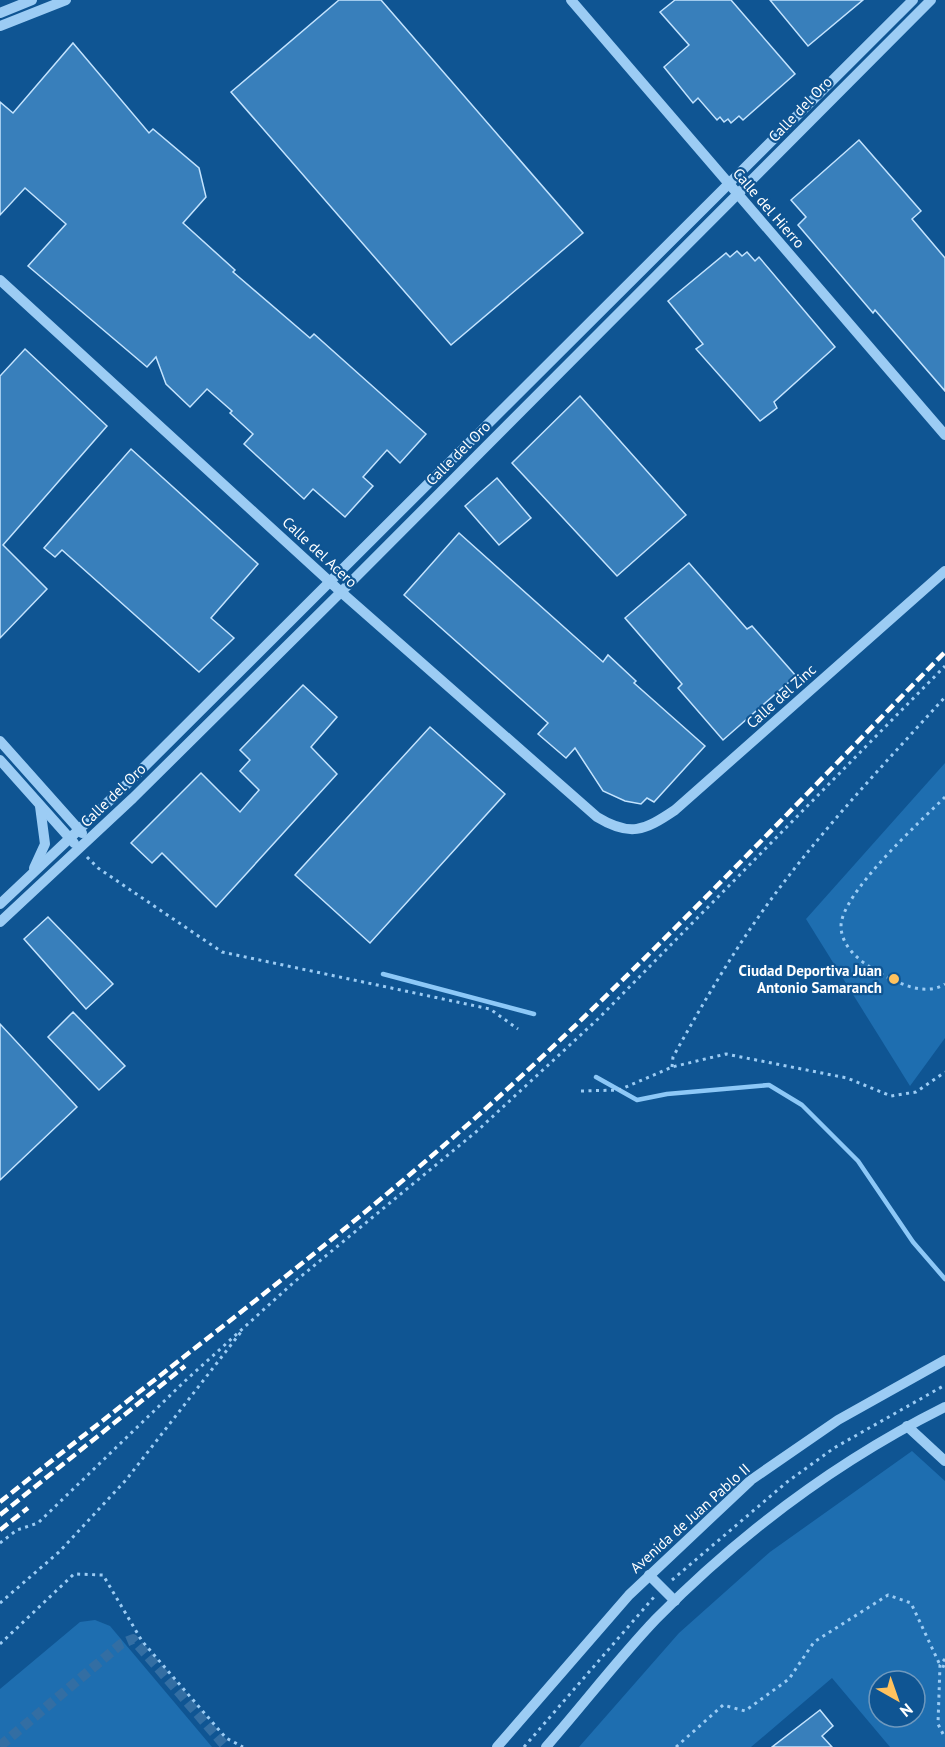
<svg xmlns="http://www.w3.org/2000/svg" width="945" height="1747" viewBox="0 0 945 1747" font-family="'PT Sans',sans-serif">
	<rect width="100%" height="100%" fill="#0f5593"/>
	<g fill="#1e6eb0" fill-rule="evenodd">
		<path d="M 945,763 L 945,1038 L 910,1086 L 806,919 Z"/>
		<path d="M 912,1451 L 945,1481 L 945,1747 L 890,1747 L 832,1678 L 751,1747 L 579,1747 L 679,1633 L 770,1552 ZM 879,1681 L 915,1681 L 915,1717 L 879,1717 Z"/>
		<path d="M 95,1620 L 110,1626 L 212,1747 L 0,1747 L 0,1689 L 80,1622 Z"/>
	</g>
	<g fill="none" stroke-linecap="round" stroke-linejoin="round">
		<g stroke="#8dc8f7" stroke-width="4.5">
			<path d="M 383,974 L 534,1014"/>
			<path d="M 596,1077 L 637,1100 L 667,1094 L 769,1085 L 802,1105 L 858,1161 L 913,1242 L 945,1279"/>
		</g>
	</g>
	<g fill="#387fbb" stroke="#c3e3fe" stroke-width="1.5">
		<path d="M 339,0 L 381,0 L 583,233 L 451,345 L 231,92 Z"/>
		<path d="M 675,0 L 731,0 L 795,74 L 743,120 L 739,116 L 731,123 L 728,119 L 724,122 L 720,117 L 717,120 L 698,98 L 693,103 L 664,67 L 689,45 L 660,12 Z"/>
		<path d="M 770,0 L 863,0 L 808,46 Z"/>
		<path d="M 73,43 L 149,133 L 153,129 L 199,168 L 206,197 L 183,223 L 235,270 L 233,272 L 310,338 L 314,334 L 426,434 L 400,463 L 387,450 L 363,477 L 373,486 L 345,517 L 313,489 L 304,499 L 244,444 L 253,434 L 230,413 L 232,411 L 207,389 L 190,407 L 166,384 L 156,357 L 147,367 L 28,266 L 66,224 L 25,188 L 0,215 L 0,102 L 13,113 Z"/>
		<path d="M 859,140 L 921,211 L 912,219 L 945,258 L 945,391 L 875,310 L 873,313 L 798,225 L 806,217 L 791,200 Z"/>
		<path d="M 737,251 L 742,256 L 747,252 L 755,261 L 759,257 L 835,347 L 774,402 L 777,408 L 760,421 L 696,349 L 703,344 L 668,301 L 726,253 L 730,257 Z"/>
		<path d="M 25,349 L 107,426 L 3,545 L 47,589 L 0,638 L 0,376 Z"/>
		<path d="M 580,396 L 686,515 L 617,576 L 512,463 Z"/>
		<path d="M 131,449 L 258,564 L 211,618 L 234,638 L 199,672 L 62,550 L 55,557 L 44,548 Z"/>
		<path d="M 497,478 L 531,518 L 499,545 L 465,506 Z"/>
		<path d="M 459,533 L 603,662 L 608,655 L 636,681 L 634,683 L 705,746 L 654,802 L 647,798 L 641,804 L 625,801 L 603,791 L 575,748 L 566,758 L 538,734 L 548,723 L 404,595 Z"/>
		<path d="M 689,563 L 747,629 L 752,626 L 796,676 L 723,740 L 678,688 L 682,684 L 625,618 Z"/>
		<path d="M 303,685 L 337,717 L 311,747 L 337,774 L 216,907 L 162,853 L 152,863 L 131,843 L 201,773 L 240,812 L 259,790 L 240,771 L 250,760 L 240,750 Z"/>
		<path d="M 430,727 L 505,794 L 370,943 L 295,875 Z"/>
		<path d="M 48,917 L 113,984 L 86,1009 L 24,939 Z"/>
		<path d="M 73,1012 L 125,1066 L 99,1090 L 48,1037 Z"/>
		<path d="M 0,1024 L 77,1107 L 0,1180 Z"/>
		<path d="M 820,1710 L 833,1726 L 822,1736 L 832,1747 L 772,1747 Z"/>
	</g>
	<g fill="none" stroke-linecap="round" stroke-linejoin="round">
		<path stroke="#336ea3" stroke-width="10" stroke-dasharray="10 5" stroke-linecap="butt" d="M 0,1746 L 121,1644 L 133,1639 L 226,1747"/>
		<g stroke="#9cccf4" stroke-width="3" stroke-dasharray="3 4.5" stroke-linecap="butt">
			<path d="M 945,797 C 921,821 840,894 841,927 C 842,951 867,966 885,976 C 903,985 926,996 945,984"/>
			<path d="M 87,857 L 98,868 L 222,952 L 490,1009 L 518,1029"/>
			<path d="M 672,1067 L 673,1057 C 704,1001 737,945 775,894 C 827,824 887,761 945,697"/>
			<path d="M 581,1091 L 619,1090 L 672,1067 L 726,1054 L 847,1078 L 891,1096 L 916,1092 L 945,1072"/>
			<path d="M 0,1543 L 17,1530 L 38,1523 L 185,1381 L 293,1283 L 477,1131 L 599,1018 L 945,666"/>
			<path d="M 672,1580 L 787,1482 L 834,1448 L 945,1385"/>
			<path d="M 0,1603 L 59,1552 L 126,1480 L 241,1332"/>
			<path d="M 0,1644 L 74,1574 L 103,1575 L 142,1641 L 226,1738 L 243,1747"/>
			<path d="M 945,1659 L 940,1665 L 938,1724 L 945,1738"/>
			<path d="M 524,1747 L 654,1597"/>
			<path d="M 676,1747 L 723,1705 L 745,1711 L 789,1679 L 814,1642 L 888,1595 L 911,1603 L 940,1665 L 945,1667"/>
		</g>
		<g stroke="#9cccf4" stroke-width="10">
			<path d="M 571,0 L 945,435"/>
			<path d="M 0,13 L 32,0"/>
			<path d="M 0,26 L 66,0"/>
			<path d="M 0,280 L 341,592 L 597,817 C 630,837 644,831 675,810 L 945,571"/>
			<path d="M 0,741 L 82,833"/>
			<path d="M 0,760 L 74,843"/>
			<path d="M 34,868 L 45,844 L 40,806"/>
			<path d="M 0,904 L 124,787 L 913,0"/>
			<path d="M 0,922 L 133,798 L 341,592 L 931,0"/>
			<path d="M 907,1426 L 945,1461"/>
			<path d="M 649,1575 L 675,1601"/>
			<path d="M 497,1747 L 629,1595 L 751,1480 L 838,1420 L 945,1360"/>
			<path d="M 546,1747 C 583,1705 617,1660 656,1619 C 741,1533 837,1461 945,1407"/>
		</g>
		<g stroke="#fff" stroke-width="4.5" stroke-dasharray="10 4.5" stroke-linecap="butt">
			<path d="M 0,1502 C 164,1370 335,1244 492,1103 C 650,960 796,804 945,652"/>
			<path d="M 0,1515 L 185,1366"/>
			<path d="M 0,1530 L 28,1508"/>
		</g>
	</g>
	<circle fill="#ffc25e" stroke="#0f5593" stroke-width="2" cx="894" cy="979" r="6"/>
	<g text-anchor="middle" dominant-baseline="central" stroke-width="4.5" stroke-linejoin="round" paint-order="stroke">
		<g font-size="15" fill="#fff" stroke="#0f5593">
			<text transform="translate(800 109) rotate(-46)">Calle del Oro</text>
			<text transform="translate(769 208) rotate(49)">Calle del Hierro</text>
			<text transform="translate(458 453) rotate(-45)">Calle del Oro</text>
			<text transform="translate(320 552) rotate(43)">Calle del Acero</text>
			<text transform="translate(781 696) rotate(-42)">Calle del Zinc</text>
			<text transform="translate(113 795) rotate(-44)">Calle del Oro</text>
			<text transform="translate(690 1518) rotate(-42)">Avenida de Juan Pablo II</text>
		</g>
		<g font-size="15" font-weight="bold" fill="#fff" stroke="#0f5593" text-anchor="end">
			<text x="882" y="970">Ciudad Deportiva Juan<tspan x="882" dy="17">Antonio Samaranch</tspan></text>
		</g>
	</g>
	<g transform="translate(897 1699) rotate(140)"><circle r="28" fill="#0f5593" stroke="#6f99be" stroke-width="1.5"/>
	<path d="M0-4.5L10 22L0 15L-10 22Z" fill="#ffc25e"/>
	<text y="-9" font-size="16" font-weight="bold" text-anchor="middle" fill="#ffffff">N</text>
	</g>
</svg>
